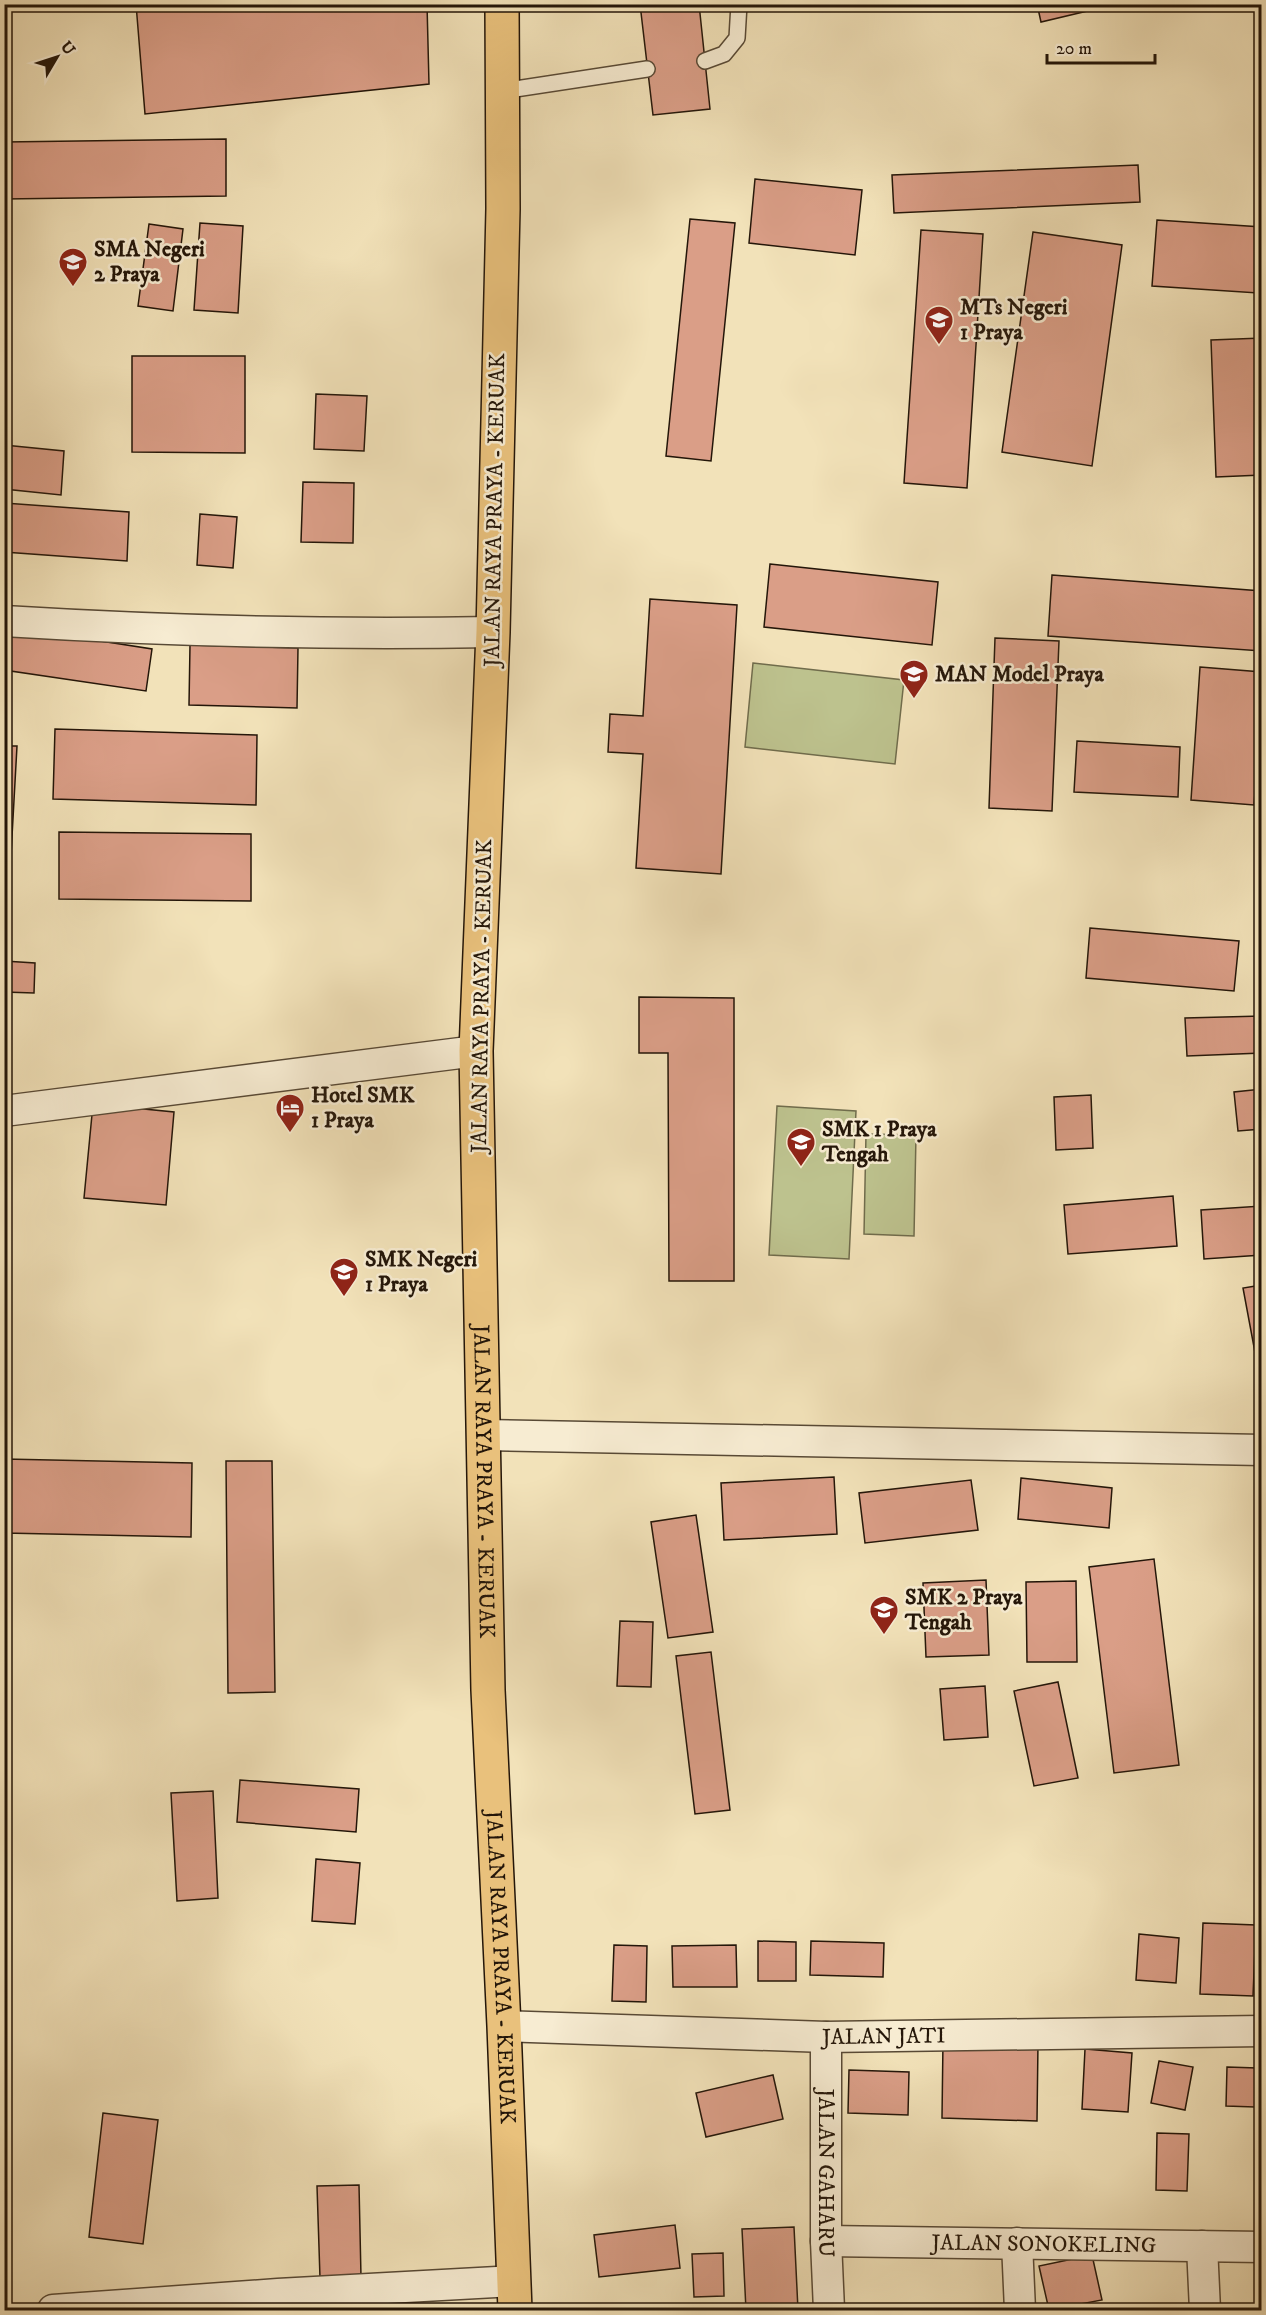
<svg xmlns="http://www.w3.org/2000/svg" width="1266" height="2315" viewBox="0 0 1266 2315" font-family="'IM FELL DW Pica',serif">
	<rect width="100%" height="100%" fill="#f2e2b9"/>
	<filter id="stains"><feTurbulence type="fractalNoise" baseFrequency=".00333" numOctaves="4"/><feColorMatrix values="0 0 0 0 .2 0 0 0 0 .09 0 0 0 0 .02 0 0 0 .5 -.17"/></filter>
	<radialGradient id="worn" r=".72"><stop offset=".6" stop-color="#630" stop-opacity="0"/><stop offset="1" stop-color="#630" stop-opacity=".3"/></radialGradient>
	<g fill="#bdc28e" stroke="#706c4c" stroke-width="1.5">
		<path d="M 753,663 L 904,680 L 895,764 L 745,747 Z"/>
		<path d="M 777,1106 L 856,1111 L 849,1259 L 769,1255 Z"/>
		<path d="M 866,1134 L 916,1135 L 914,1236 L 864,1234 Z"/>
	</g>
	<g fill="#da9e87" stroke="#241609" stroke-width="1.5">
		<path d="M 136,4 L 427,4 L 429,84 L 145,114 Z"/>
		<path d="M 640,4 L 699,4 L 710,109 L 653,115 Z"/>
		<path d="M 1037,4 L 1117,4 L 1041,22 Z"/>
		<path d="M 226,139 L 226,196 L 4,199 L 4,142 Z"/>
		<path d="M 1138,165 L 1140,202 L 894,213 L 892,175 Z"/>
		<path d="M 755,179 L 862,190 L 855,255 L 749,243 Z"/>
		<path d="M 690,219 L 735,223 L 711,461 L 666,456 Z"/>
		<path d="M 1157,220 L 1262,227 L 1258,293 L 1152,286 Z"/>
		<path d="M 200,223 L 243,226 L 238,313 L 194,310 Z"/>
		<path d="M 149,224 L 183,229 L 173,311 L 138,306 Z"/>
		<path d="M 921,230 L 983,234 L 967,488 L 904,483 Z"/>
		<path d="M 1033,232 L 1122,245 L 1092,466 L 1002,452 Z"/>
		<path d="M 1262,338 L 1262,475 L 1216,477 L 1211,340 Z"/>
		<path d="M 132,356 L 245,356 L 245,453 L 132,452 Z"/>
		<path d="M 316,394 L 367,396 L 364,451 L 314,449 Z"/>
		<path d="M 4,445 L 64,451 L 61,495 L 4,489 Z"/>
		<path d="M 303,482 L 354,483 L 353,543 L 301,542 Z"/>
		<path d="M 4,503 L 129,512 L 127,561 L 4,552 Z"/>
		<path d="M 200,514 L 237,517 L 233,568 L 197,565 Z"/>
		<path d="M 770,564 L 938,582 L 932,645 L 764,627 Z"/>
		<path d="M 1052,575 L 1262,591 L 1262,651 L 1048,636 Z"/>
		<path d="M 650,599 L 737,605 L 721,874 L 636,868 L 643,754 L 608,752 L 610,714 L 643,716 Z"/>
		<path d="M 4,626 L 152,649 L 146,691 L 4,670 Z"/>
		<path d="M 995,638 L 1059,641 L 1052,811 L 989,808 Z"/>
		<path d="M 190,645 L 298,648 L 297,708 L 189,705 Z"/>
		<path d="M 1200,667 L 1262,672 L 1262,704 L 1254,805 L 1191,800 Z"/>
		<path d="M 55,729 L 257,735 L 256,805 L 53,799 Z"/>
		<path d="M 1077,741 L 1180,747 L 1178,797 L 1074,792 Z"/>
		<path d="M 4,746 L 17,746 L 9,891 L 4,891 Z"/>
		<path d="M 59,832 L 251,834 L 251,901 L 59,899 Z"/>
		<path d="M 1090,928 L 1239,941 L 1234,991 L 1086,978 Z"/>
		<path d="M 4,961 L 35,963 L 34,993 L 4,992 Z"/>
		<path d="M 639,997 L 734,998 L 734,1281 L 669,1281 L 668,1053 L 639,1053 Z"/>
		<path d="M 1262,1016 L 1262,1053 L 1187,1056 L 1185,1018 Z"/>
		<path d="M 1262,1089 L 1262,1129 L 1238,1131 L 1234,1092 Z"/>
		<path d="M 1091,1095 L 1093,1148 L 1056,1150 L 1054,1097 Z"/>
		<path d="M 93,1104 L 174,1112 L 166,1205 L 84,1198 Z"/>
		<path d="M 1173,1196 L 1177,1246 L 1068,1254 L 1064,1205 Z"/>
		<path d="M 1262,1206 L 1262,1255 L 1204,1259 L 1201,1210 Z"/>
		<path d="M 1262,1285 L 1262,1374 L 1259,1374 L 1243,1288 Z"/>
		<path d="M 4,1459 L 192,1463 L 191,1537 L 4,1533 Z"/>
		<path d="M 226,1461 L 272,1461 L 275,1692 L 228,1693 Z"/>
		<path d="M 834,1477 L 837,1534 L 724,1540 L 721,1483 Z"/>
		<path d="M 1021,1478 L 1112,1488 L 1109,1528 L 1018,1519 Z"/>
		<path d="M 971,1480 L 978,1530 L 865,1543 L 859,1493 Z"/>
		<path d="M 696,1515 L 713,1632 L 668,1638 L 651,1522 Z"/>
		<path d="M 1154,1559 L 1179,1765 L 1114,1773 L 1089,1567 Z"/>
		<path d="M 986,1580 L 989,1655 L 926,1657 L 923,1583 Z"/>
		<path d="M 1076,1581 L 1077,1662 L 1027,1662 L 1026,1582 Z"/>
		<path d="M 620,1621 L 653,1622 L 651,1687 L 617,1686 Z"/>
		<path d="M 711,1652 L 730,1810 L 695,1814 L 676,1656 Z"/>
		<path d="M 1058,1682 L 1078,1778 L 1034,1786 L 1014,1691 Z"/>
		<path d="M 985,1686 L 988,1737 L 944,1740 L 940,1689 Z"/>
		<path d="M 240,1780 L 359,1789 L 356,1832 L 237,1822 Z"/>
		<path d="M 213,1791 L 218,1898 L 177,1901 L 171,1793 Z"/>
		<path d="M 1262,1830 L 1262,1870 L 1257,1869 Z"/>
		<path d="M 316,1859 L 360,1863 L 355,1924 L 312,1921 Z"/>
		<path d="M 1203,1923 L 1256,1925 L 1253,1996 L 1200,1994 Z"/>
		<path d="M 1139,1934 L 1179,1938 L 1176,1983 L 1136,1980 Z"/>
		<path d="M 758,1941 L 796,1942 L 796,1981 L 758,1981 Z"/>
		<path d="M 811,1941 L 884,1943 L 883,1977 L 810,1975 Z"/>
		<path d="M 614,1945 L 647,1946 L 646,2002 L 612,2001 Z"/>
		<path d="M 736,1945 L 737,1987 L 673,1987 L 672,1946 Z"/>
		<path d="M 943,2041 L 1038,2043 L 1037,2121 L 942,2118 Z"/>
		<path d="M 1085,2049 L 1132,2053 L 1128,2112 L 1082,2109 Z"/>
		<path d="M 1159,2061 L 1193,2067 L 1185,2110 L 1151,2103 Z"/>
		<path d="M 1227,2067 L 1257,2068 L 1255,2107 L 1226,2106 Z"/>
		<path d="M 849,2070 L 909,2072 L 908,2115 L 848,2113 Z"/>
		<path d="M 773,2075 L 783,2119 L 706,2137 L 696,2093 Z"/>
		<path d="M 103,2113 L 158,2120 L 143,2244 L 89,2237 Z"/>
		<path d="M 1157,2133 L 1189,2134 L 1187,2191 L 1156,2190 Z"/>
		<path d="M 359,2185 L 361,2277 L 320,2278 L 317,2186 Z"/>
		<path d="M 675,2225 L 680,2268 L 599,2277 L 594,2235 Z"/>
		<path d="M 794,2227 L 798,2310 L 746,2310 L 742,2229 Z"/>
		<path d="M 723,2253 L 724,2296 L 694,2297 L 692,2254 Z"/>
		<path d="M 1092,2255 L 1102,2300 L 1049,2310 L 1039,2266 Z"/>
	</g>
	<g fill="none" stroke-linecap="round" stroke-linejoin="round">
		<g stroke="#584935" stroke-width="18">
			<g id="lane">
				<path d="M 705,61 L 724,54 L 737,38 L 739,4"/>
				<path d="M 502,91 L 647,69"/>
			</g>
		</g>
		<g stroke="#584935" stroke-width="33">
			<g id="street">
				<path d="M 4,621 C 167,631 330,635 493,632"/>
				<path d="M 4,1111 L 476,1051"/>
				<path d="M 484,1435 L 1262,1450"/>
				<path id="s1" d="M 504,2026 L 826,2037 L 1262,2031"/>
				<path id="s2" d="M 826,2037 L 826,2241 L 829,2310"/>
				<path id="s3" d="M 826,2241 L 1262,2247"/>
				<path d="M 1017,2243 L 1020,2310"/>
				<path d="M 1202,2246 L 1205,2310"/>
				<path d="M 53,2310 L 278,2294 L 513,2281"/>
			</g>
		</g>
		<g stroke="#241609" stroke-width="36">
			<g id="primary">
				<path id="s4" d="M 502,4 L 503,209 L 493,632 L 476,1051 L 488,1690 L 504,2026 L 515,2310"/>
			</g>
		</g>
		<use href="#lane" stroke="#f7ecd2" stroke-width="15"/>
		<use href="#street" stroke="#f7ecd2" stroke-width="30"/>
		<use href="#primary" stroke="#e9c17c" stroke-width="33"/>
	</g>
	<defs>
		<g id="school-pin" transform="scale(1.5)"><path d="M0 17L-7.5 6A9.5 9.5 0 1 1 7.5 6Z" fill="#8f2418" stroke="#f7ecd2"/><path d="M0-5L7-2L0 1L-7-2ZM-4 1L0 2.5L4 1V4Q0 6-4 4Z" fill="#fff"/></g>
		<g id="hotel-pin" transform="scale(1.5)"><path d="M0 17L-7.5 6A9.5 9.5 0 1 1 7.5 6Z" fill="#8f2418" stroke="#f7ecd2"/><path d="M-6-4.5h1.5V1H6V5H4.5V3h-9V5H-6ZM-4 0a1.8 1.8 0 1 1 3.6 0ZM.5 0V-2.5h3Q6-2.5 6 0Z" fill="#fff"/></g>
	</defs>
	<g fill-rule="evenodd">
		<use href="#school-pin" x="73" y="262"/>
		<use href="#school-pin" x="939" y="320"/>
		<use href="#school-pin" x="914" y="674"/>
		<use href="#hotel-pin" x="290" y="1108"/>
		<use href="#school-pin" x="801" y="1142"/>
		<use href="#school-pin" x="344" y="1272"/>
		<use href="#school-pin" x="884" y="1610"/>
	</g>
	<g text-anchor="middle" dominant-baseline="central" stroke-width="5" stroke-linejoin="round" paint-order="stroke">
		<g font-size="22" font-weight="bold" fill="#241609" stroke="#f7ecd2" text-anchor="start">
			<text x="94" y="249">SMA Negeri<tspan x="94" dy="25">2 Praya</tspan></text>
			<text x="960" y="307">MTs Negeri<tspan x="960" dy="25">1 Praya</tspan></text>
			<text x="935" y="674">MAN Model Praya</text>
			<text x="311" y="1095">Hotel SMK<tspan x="311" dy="25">1 Praya</tspan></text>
			<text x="822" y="1129">SMK 1 Praya<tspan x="822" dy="25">Tengah</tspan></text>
			<text x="365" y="1259">SMK Negeri<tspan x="365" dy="25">1 Praya</tspan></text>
			<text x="905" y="1597">SMK 2 Praya<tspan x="905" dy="25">Tengah</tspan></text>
		</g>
		<g font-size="22" fill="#241609" stroke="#f7ecd2">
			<text transform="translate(495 510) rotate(-89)">JALAN RAYA PRAYA - KERUAK</text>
			<text transform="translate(482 996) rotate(-89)">JALAN RAYA PRAYA - KERUAK</text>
			<text stroke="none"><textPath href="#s4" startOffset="1478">JALAN RAYA PRAYA - KERUAK</textPath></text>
			<text stroke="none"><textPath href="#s4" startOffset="1964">JALAN RAYA PRAYA - KERUAK</textPath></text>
			<text stroke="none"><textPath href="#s1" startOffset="380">JALAN JATI</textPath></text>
			<text stroke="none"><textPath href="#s2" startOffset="136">JALAN GAHARU</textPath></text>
			<text stroke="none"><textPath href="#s3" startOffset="218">JALAN SONOKELING</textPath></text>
		</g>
	</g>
	<rect width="1266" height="2315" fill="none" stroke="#f2e2b9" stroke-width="24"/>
	<rect x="6" y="6" width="1254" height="2303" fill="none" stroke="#241609" stroke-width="3"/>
	<rect x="12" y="12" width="1242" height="2291" fill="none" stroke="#241609" stroke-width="1.5"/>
	<g transform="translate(57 57) rotate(51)" stroke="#f7ecd2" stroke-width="4.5" paint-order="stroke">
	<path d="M0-4.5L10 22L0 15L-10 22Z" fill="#241609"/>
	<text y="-9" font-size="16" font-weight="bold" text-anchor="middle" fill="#241609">U</text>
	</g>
	<path d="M1047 54v9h108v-9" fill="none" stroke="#241609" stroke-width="3"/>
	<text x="1056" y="54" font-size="18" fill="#241609" stroke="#f7ecd2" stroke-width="4.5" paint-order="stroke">20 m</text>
	<rect width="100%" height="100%" filter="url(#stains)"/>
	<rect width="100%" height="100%" fill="url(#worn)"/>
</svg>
